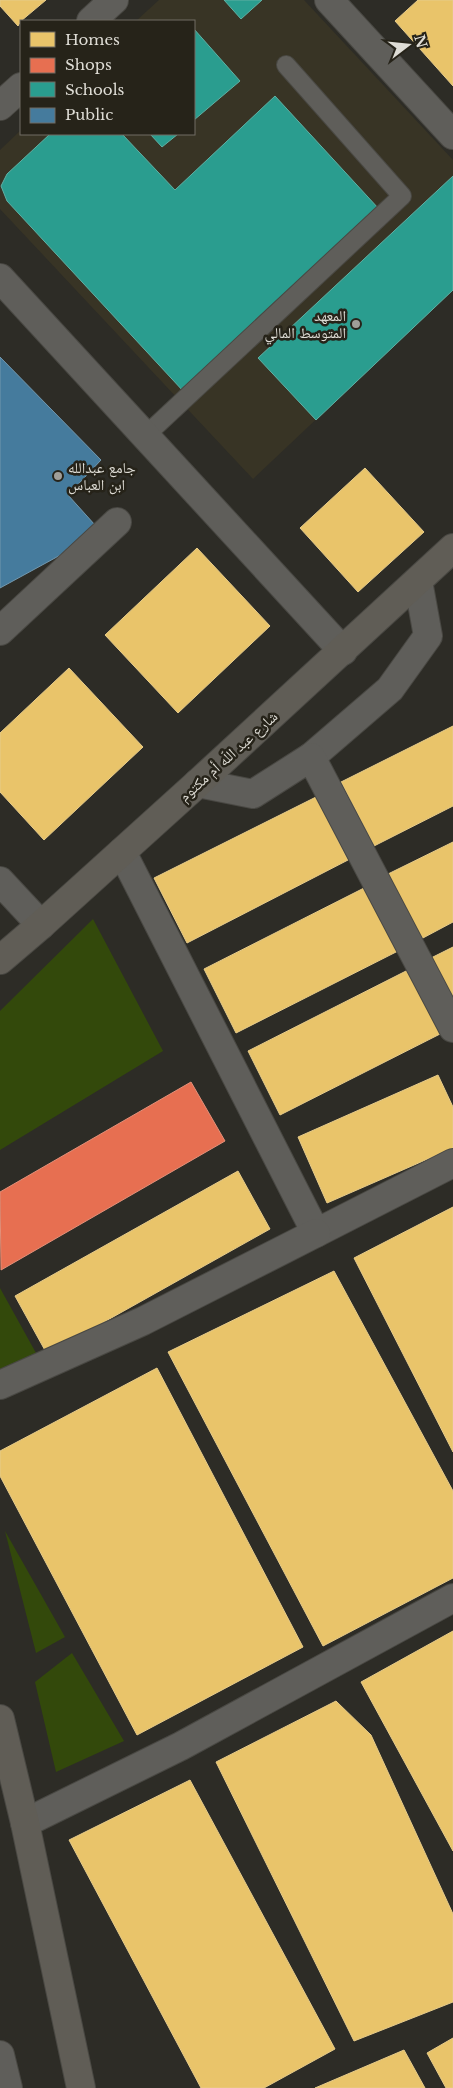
<svg xmlns="http://www.w3.org/2000/svg" width="453" height="2088" viewBox="0 0 453 2088" font-family="'Libre Baskerville','Noto Naskh Arabic',serif">
	<rect width="100%" height="100%" fill="#2d2c26"/>
	<path fill="#383425" d="M 159,0 L 304,0 L 453,160 L 453,290 L 253,479 L 0,209 L 0,150 L 21,130 L 21,134 L 194,134 L 194,21 L 136,21 Z"/>
	<g fill="#33490b">
		<path d="M 93,919 L 163,1051 L 0,1150 L 0,1011 Z"/>
		<path d="M 0,1288 L 36,1353 L 24,1367 L 0,1376 Z"/>
		<path d="M 5,1531 L 65,1637 L 36,1653 Z"/>
		<path d="M 72,1653 L 124,1741 L 56,1772 L 35,1682 Z"/>
	</g>
	<g fill="#e9c46a" stroke="#e6cb8a">
		<path d="M 0,0 L 46,0 L 21,21 L 18,26 L 0,6 Z"/>
		<path d="M 418,0 L 453,0 L 453,86 L 395,21 Z"/>
		<path d="M 365,468 L 424,532 L 358,592 L 300,528 Z"/>
		<path d="M 197,548 L 270,626 L 178,713 L 105,635 Z"/>
		<path d="M 69,668 L 143,747 L 44,840 L 0,792 L 0,733 Z"/>
		<path d="M 453,726 L 453,806 L 374,846 L 341,782 Z"/>
		<path d="M 316,797 L 348,860 L 187,943 L 154,878 Z"/>
		<path d="M 453,842 L 453,922 L 421,939 L 388,874 Z"/>
		<path d="M 366,887 L 398,951 L 236,1033 L 204,969 Z"/>
		<path d="M 453,947 L 453,1002 L 431,958 Z"/>
		<path d="M 410,969 L 442,1033 L 280,1115 L 248,1051 Z"/>
		<path d="M 438,1075 L 453,1107 L 453,1148 L 327,1203 L 298,1137 Z"/>
		<path d="M 238,1171 L 270,1229 L 47,1354 L 15,1296 Z"/>
		<path d="M 453,1207 L 453,1452 L 354,1258 Z"/>
		<path d="M 334,1271 L 453,1491 L 453,1578 L 323,1646 L 168,1352 Z"/>
		<path d="M 157,1368 L 303,1647 L 137,1735 L 0,1476 L 0,1451 Z"/>
		<path d="M 453,1631 L 453,1851 L 361,1682 Z"/>
		<path d="M 336,1701 L 371,1735 L 453,1914 L 453,2002 L 354,2041 L 216,1762 Z"/>
		<path d="M 190,1780 L 335,2049 L 264,2088 L 201,2088 L 69,1840 Z"/>
		<path d="M 453,2038 L 453,2088 L 446,2088 L 427,2053 Z"/>
		<path d="M 404,2050 L 425,2088 L 315,2088 Z"/>
	</g>
	<path fill="#e76f51" stroke="#e49079" d="M 191,1082 L 225,1141 L 1,1270 L 0,1192 Z"/>
	<g fill="#2a9d8f" stroke="#60b0a4">
		<path d="M 224,0 L 262,0 L 241,19 Z"/>
		<path d="M 194,29 L 240,81 L 194,120 Z"/>
		<path d="M 275,96 L 379,209 L 184,392 L 7,201 L 1,186 L 7,174 L 50,134 L 122,134 L 175,190 Z"/>
		<path d="M 150,134 L 178,134 L 162,147 Z"/>
		<path d="M 453,176 L 453,290 L 316,420 L 258,358 Z"/>
	</g>
	<path fill="#457b9d" stroke="#7398ae" d="M 0,357 L 101,460 L 68,495 L 95,525 L 66,552 L 0,588 Z"/>
	<g fill="none" stroke-linecap="round" stroke-linejoin="round">
		<g stroke="#494843" stroke-width="20">
			<path id="service" d="M 145,436 L 402,196 L 286,65"/>
		</g>
		<g stroke="#494843" stroke-width="30">
			<g id="minor">
				<path d="M 329,0 L 453,135"/>
				<path d="M 91,21 L 114,0"/>
				<path d="M 0,106 L 21,87"/>
				<path d="M 0,278 L 343,651"/>
				<path d="M 0,631 L 117,522"/>
				<path d="M 311,757 L 390,689 L 428,636 L 418,581"/>
				<path d="M 198,783 L 253,794 L 311,757 L 453,1028"/>
				<path d="M 122,852 L 316,1233 L 453,1163"/>
				<path d="M 0,881 L 41,925"/>
				<path d="M 0,1385 L 143,1321 L 316,1233"/>
				<path d="M 25,1823 L 181,1746 L 453,1598"/>
				<path d="M 0,2055 L 8,2088"/>
			</g>
		</g>
		<g stroke="#494843" stroke-width="30">
			<g id="secondary">
				<path d="M 0,960 L 41,925 L 198,783 L 453,548"/>
				<path d="M 0,1719 L 25,1823 L 81,2088"/>
			</g>
		</g>
		<use href="#service" stroke="#5f5e5a" stroke-width="18"/>
		<use href="#minor" stroke="#5f5e5a" stroke-width="28"/>
		<use href="#secondary" stroke="#605d56" stroke-width="28"/>
	</g>
	<g fill="#a09e98" stroke="#262319" stroke-width="2">
		<circle cx="356" cy="324" r="5"/>
		<circle cx="58" cy="476" r="5"/>
	</g>
	<g text-anchor="middle" dominant-baseline="central" stroke-width="5" stroke-linejoin="round" paint-order="stroke">
		<g font-size="15" fill="#dedcd5" stroke="#262319" text-anchor="end">
			<text x="346" y="315">المعهد<tspan x="346" dy="17">المتوسط المالي</tspan></text>
			<text x="68" y="467" text-anchor="start">جامع عبدالله<tspan x="68" dy="17">ابن العباس</tspan></text>
		</g>
		<g font-size="15" fill="#dedcd5" stroke="#262319">
			<text transform="translate(228 756) rotate(-42)">شارع عبد اللّه أم مكتوم</text>
		</g>
	</g>
	<rect x="20" y="20" width="175" height="115" fill="#262319" stroke="#706d64"/>
	<rect x="30" y="32" width="25" height="15" fill="#e9c46a" stroke="#706d64"/>
	<text x="65" y="45" font-size="15" fill="#dedcd5">Homes</text>
	<rect x="30" y="58" width="25" height="15" fill="#e76f51" stroke="#706d64"/>
	<text x="65" y="70" font-size="15" fill="#dedcd5">Shops</text>
	<rect x="30" y="82" width="25" height="15" fill="#2a9d8f" stroke="#706d64"/>
	<text x="65" y="95" font-size="15" fill="#dedcd5">Schools</text>
	<rect x="30" y="108" width="25" height="15" fill="#457b9d" stroke="#706d64"/>
	<text x="65" y="120" font-size="15" fill="#dedcd5">Public</text>
	<g transform="translate(408 45) rotate(74)" stroke="#262319" stroke-width="4" paint-order="stroke">
	<path d="M0-4L9 19L0 12L-9 19Z" fill="#dedcd5"/>
	<text y="-8" font-size="14" font-weight="bold" text-anchor="middle" fill="#dedcd5">N</text>
	</g>
</svg>
